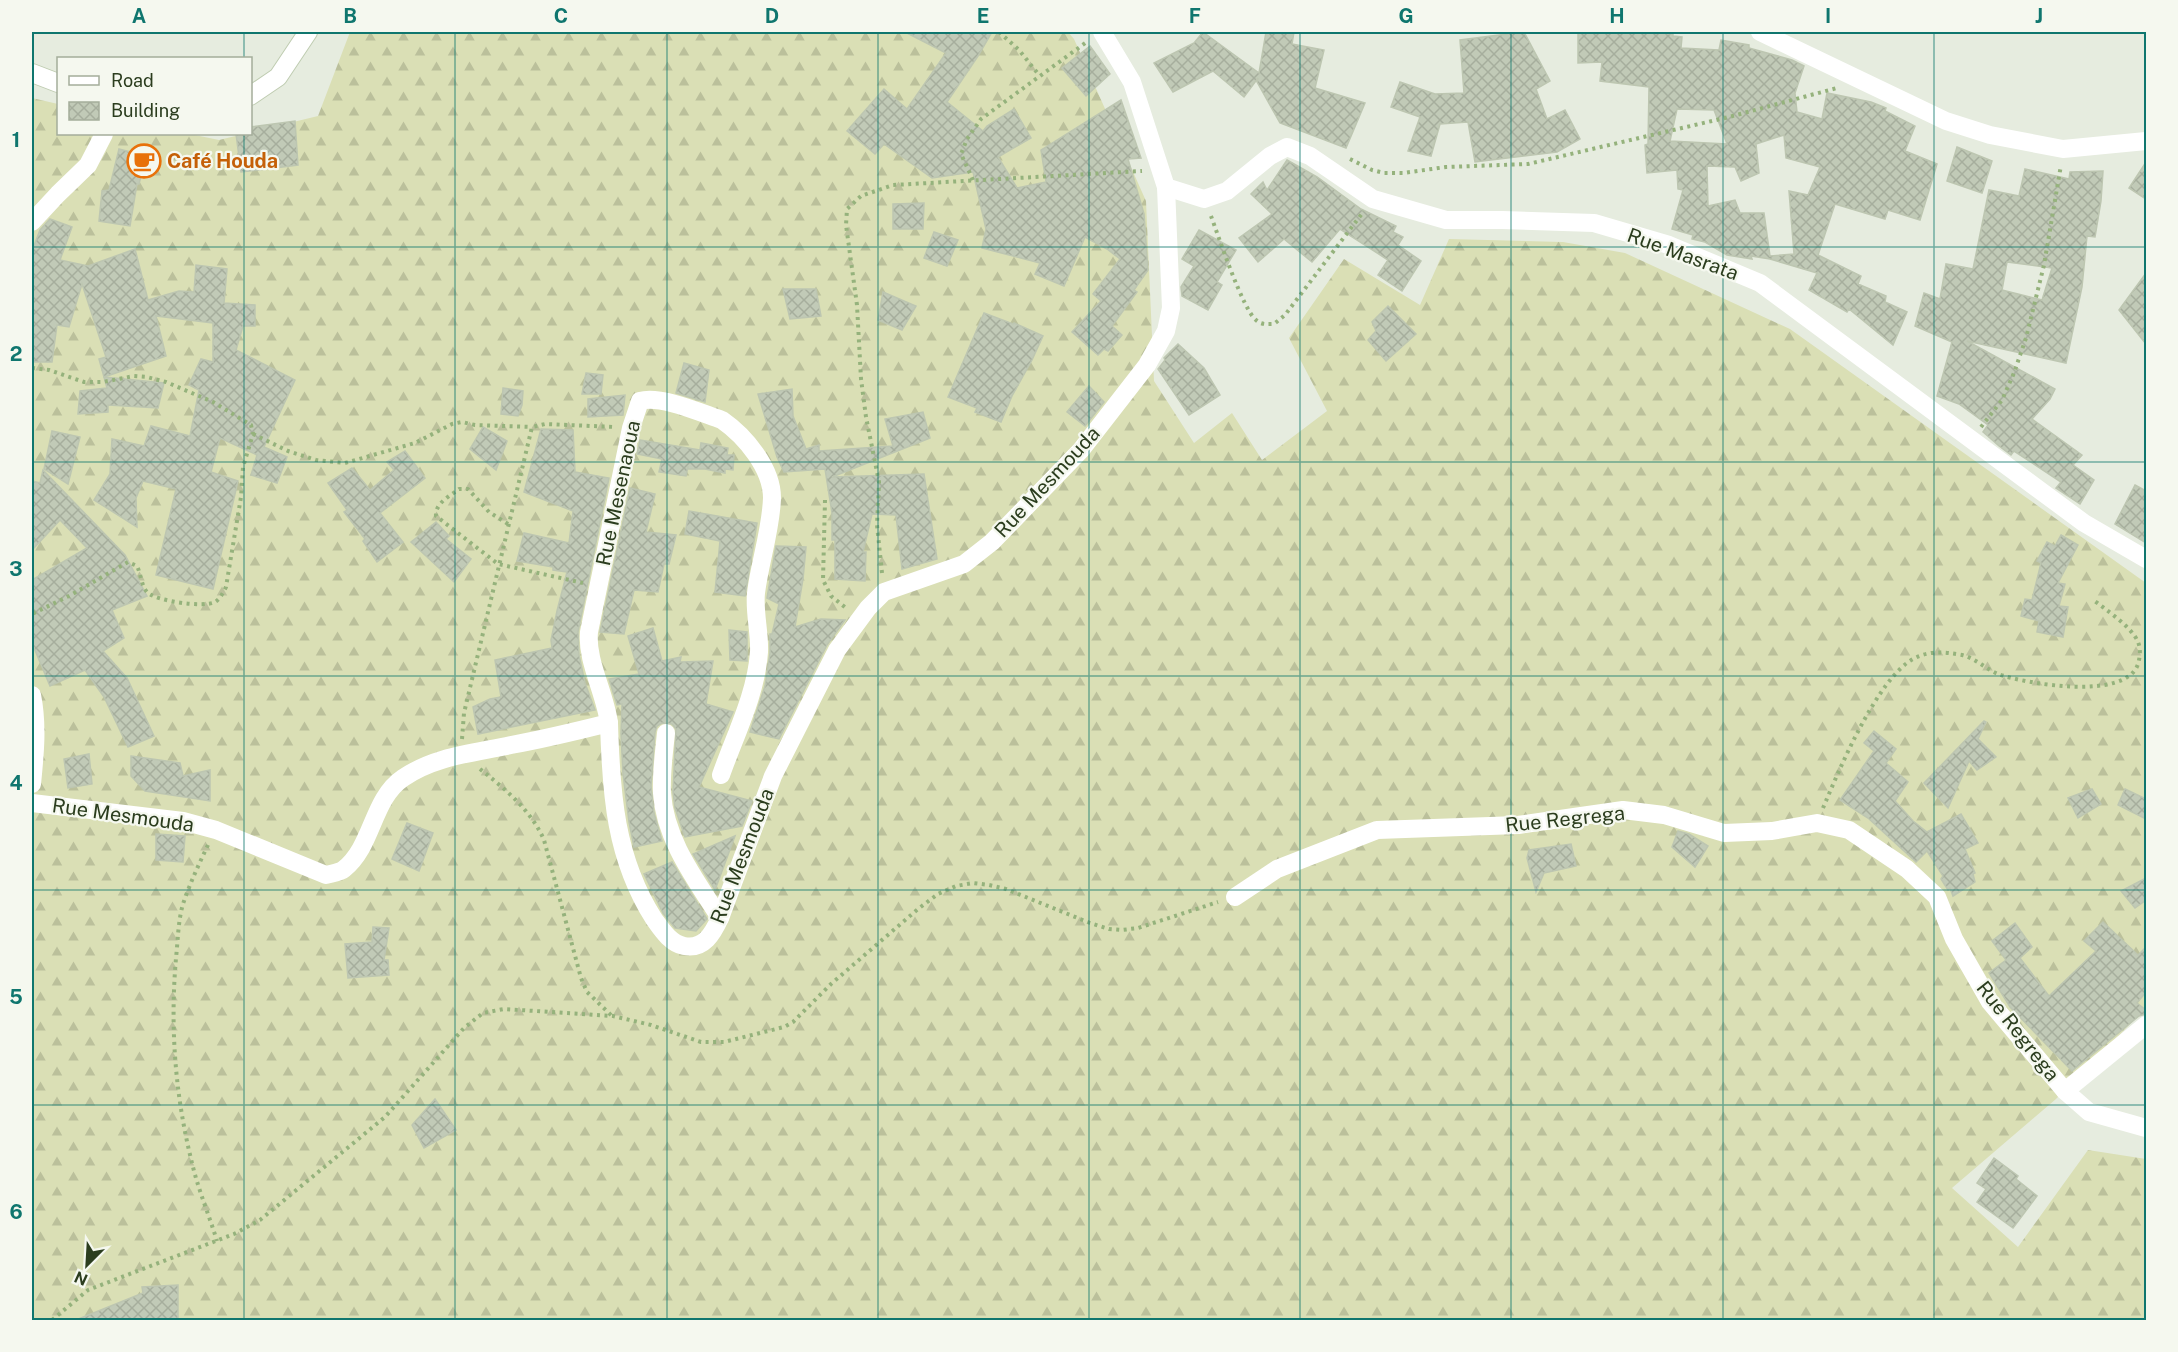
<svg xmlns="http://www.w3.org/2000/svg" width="2178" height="1352" viewBox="0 0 2178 1352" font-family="'Public Sans',sans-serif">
	<defs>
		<pattern id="forest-firs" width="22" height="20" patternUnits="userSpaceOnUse" patternTransform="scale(1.5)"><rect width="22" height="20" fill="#dadfb5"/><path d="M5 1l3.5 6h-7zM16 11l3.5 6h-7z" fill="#bbc09b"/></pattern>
		<pattern id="building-cross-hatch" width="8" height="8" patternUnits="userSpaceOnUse" patternTransform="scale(1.5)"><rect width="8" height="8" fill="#c1cab7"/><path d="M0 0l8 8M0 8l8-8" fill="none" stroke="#a6ae9d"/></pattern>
	</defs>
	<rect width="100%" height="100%" fill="#e6ecdf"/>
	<path fill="url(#forest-firs)" d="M 350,32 L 1068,32 L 1074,39 L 1146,201 L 1154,381 L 1194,443 L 1232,413 L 1262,460 L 1327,411 L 1289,338 L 1344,259 L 1420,305 L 1449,239 L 1563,242 L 1625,253 L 1790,329 L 2146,583 L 2146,1008 L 2056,1099 L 1952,1188 L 2018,1247 L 2088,1150 L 2146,1159 L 2146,1320 L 32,1320 L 32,98 L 58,104 L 58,134 L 190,134 L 219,140 L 318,116 Z"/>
	<g fill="url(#building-cross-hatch)" stroke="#bdc6b1" stroke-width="1.5" fill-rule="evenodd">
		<path d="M 905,32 L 992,32 L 978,56 L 947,102 L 983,131 L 987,126 L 1014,109 L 1031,138 L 998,157 L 1017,188 L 1046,182 L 1041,150 L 1121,100 L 1141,158 L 1128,159 L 1144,214 L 1148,270 L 1134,290 L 1137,292 L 1112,326 L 1122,335 L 1108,351 L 1104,349 L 1098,355 L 1072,332 L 1101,301 L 1093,294 L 1120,259 L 1107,249 L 1085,237 L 1064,286 L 1035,274 L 1040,263 L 982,248 L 986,229 L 973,172 L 932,178 L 884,144 L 875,154 L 847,131 L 884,89 L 907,109 L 946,53 Z"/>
		<path d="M 1203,32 L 1259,73 L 1266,32 L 1294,32 L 1292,44 L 1324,50 L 1315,88 L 1365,103 L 1346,148 L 1280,123 L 1257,82 L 1258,78 L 1244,97 L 1213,71 L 1173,92 L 1154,63 L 1194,43 Z"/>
		<path d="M 1507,32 L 1524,32 L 1550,81 L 1536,89 L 1547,119 L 1565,110 L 1580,139 L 1557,152 L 1475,162 L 1468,122 L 1440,124 L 1431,156 L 1408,151 L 1420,117 L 1391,107 L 1400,82 L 1435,94 L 1464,93 L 1460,40 L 1507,34 Z"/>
		<path d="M 1578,32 L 1644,32 L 1673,34 L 1673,36 L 1682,37 L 1681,48 L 1719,50 L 1721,40 L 1749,45 L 1749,48 L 1792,60 L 1804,66 L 1795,93 L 1797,112 L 1822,119 L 1827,93 L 1871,102 L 1886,108 L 1885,111 L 1915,126 L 1905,151 L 1937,164 L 1920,220 L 1888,210 L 1885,219 L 1835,204 L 1818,255 L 1861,276 L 1858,284 L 1886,296 L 1885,302 L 1907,312 L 1893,345 L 1849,309 L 1847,312 L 1809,290 L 1817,273 L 1770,259 L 1751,256 L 1752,259 L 1727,255 L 1705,242 L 1692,239 L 1693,235 L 1672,229 L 1683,190 L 1678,189 L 1677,170 L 1647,173 L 1645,145 L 1648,144 L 1649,87 L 1600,81 L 1602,62 L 1578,63 ZM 1677,109 L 1714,110 L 1727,144 L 1670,141 ZM 1784,135 L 1786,158 L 1820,167 L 1808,195 L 1789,191 L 1794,254 L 1770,256 L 1764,213 L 1740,213 L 1735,200 L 1708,206 L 1707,166 L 1735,167 L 1741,181 L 1759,173 L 1756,144 Z"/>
		<path d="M 1090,46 L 1110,74 L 1086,96 L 1062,68 Z"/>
		<path d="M 295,121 L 298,165 L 241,172 L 236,134 L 250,134 L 250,127 Z"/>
		<path d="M 1957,147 L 1992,161 L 1982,193 L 1947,181 Z"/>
		<path d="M 119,149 L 146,156 L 159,156 L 155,174 L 142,172 L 139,184 L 137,184 L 130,226 L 99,221 L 102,191 L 109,190 Z"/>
		<path d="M 1287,160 L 1317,177 L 1361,209 L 1396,226 L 1393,232 L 1403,237 L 1398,245 L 1421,261 L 1402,291 L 1378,275 L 1388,260 L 1340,229 L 1312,262 L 1284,239 L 1258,262 L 1239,238 L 1272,214 L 1251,194 L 1263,182 L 1267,190 Z"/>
		<path d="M 2146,162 L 2146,199 L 2129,188 Z"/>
		<path d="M 2025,169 L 2069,179 L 2070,172 L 2103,171 L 2101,201 L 2095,237 L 2087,236 L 2082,287 L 2066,363 L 1967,341 L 2055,389 L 2050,399 L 2032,419 L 2082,455 L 2073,465 L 2094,480 L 2080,504 L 2056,488 L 2061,482 L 2014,451 L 2011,455 L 1999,446 L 1983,432 L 1988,425 L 1959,404 L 1937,396 L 1952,342 L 1915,326 L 1924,293 L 1940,299 L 1946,264 L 1973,269 L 1989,190 L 2019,196 ZM 2007,262 L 2052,268 L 2042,300 L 2002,290 Z"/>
		<path d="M 924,203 L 923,229 L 893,229 L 893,204 Z"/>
		<path d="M 50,219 L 72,227 L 60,260 L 88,266 L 135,249 L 148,300 L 179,291 L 194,292 L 196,265 L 227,269 L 224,303 L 255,305 L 255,326 L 243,326 L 236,350 L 295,380 L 264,447 L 287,457 L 277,483 L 251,475 L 257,455 L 220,438 L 211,472 L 238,481 L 213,589 L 156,575 L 176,489 L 143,481 L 136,498 L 137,527 L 94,500 L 110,474 L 112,439 L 144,446 L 151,426 L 190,436 L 199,390 L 189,385 L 201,359 L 213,362 L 213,323 L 156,316 L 166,356 L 104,377 L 99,359 L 106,357 L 82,284 L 69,327 L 57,325 L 52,362 L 32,362 L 32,251 L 40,230 Z"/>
		<path d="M 1199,230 L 1236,250 L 1217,282 L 1222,285 L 1208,310 L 1182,296 L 1181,287 L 1194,266 L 1182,259 Z"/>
		<path d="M 934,232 L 958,240 L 947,266 L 924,258 Z"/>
		<path d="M 2146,273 L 2146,344 L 2119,310 Z"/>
		<path d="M 783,289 L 816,289 L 821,316 L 790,319 Z"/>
		<path d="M 883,292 L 916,306 L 902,330 L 878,320 Z"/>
		<path d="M 1388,306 L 1416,334 L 1386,361 L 1368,340 L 1376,331 L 1372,322 Z"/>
		<path d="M 984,313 L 1013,324 L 1014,323 L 1043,336 L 1032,360 L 1012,396 L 1001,422 L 975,412 L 977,408 L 948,397 Z"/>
		<path d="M 1178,344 L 1204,368 L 1220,395 L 1189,415 L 1158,369 L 1165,360 L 1164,358 Z"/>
		<path d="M 684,363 L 709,370 L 705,402 L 676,393 Z"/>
		<path d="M 586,373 L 603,375 L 601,394 L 582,394 Z"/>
		<path d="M 104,377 L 164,383 L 158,408 L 108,405 L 108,412 L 78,414 L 80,391 L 107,388 Z"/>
		<path d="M 1089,386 L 1104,402 L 1085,426 L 1067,412 Z"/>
		<path d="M 503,388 L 523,391 L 522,405 L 518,416 L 501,414 Z"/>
		<path d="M 792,389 L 793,416 L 806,449 L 819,445 L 819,451 L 893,446 L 885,419 L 923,412 L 930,438 L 832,477 L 924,474 L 937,559 L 902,569 L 896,515 L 872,514 L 863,552 L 866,552 L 865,581 L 835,579 L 835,540 L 832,540 L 832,513 L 825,469 L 784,472 L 777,457 L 758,394 Z"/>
		<path d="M 625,395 L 623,415 L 588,417 L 588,399 Z"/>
		<path d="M 483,427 L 507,441 L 496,470 L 470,449 Z"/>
		<path d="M 541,429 L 573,430 L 575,472 L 609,478 L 578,632 L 579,655 L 585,683 L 595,710 L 478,734 L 473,707 L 490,699 L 501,697 L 495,660 L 552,648 L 551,640 L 557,611 L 567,572 L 553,570 L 553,567 L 517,561 L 524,533 L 569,543 L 573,511 L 524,492 Z"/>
		<path d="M 52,431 L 80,437 L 68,484 L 44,469 Z"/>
		<path d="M 640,440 L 700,450 L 701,443 L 728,448 L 727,455 L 734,455 L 733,470 L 725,469 L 725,473 L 705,469 L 688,469 L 688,466 L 686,476 L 659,472 L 662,459 L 637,454 Z"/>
		<path d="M 405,451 L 425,478 L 380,513 L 403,542 L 377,562 L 363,541 L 365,539 L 344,512 L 347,510 L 328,483 L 352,468 L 370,490 L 394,470 L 387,462 Z"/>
		<path d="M 43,470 L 125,555 L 147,596 L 112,610 L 124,638 L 103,651 L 127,678 L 154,736 L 128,747 L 104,697 L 85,670 L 50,686 L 32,643 L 32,580 L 87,548 L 60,520 L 32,550 L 32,481 L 40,483 Z"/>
		<path d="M 2135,485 L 2146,491 L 2146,543 L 2115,524 Z"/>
		<path d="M 630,488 L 655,494 L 646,532 L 676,535 L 669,564 L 664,564 L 658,592 L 634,590 L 624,634 L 600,632 Z"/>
		<path d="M 689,511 L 757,523 L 745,596 L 715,592 L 720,541 L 685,534 Z"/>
		<path d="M 436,522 L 449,536 L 446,539 L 471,559 L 454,582 L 411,542 Z"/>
		<path d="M 2061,535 L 2078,545 L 2058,583 L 2065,584 L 2059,606 L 2068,607 L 2063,637 L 2037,632 L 2039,621 L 2021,616 L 2025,599 L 2032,600 L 2041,563 L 2037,561 L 2047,542 L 2055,546 Z"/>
		<path d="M 776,546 L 806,547 L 803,579 L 795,627 L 821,619 L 845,620 L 827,645 L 779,739 L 750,732 L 765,686 L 770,653 L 770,634 L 772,634 L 779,604 L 767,598 Z"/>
		<path d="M 653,628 L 662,661 L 681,657 L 680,662 L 713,661 L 706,704 L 733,712 L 699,787 L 752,801 L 742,826 L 685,837 L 675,808 L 673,792 L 676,729 L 672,724 L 662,723 L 657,726 L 655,732 L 651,786 L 654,813 L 662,841 L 634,847 L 629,822 L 623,774 L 621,734 L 622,704 L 617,705 L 609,679 L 639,674 L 628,636 Z"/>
		<path d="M 729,630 L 747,632 L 747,661 L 730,660 Z"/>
		<path d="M 1984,721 L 1986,722 L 1978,739 L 1996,757 L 1977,770 L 1969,761 L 1948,808 L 1924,783 Z"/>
		<path d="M 1874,731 L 1896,749 L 1886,763 L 1908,782 L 1895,801 L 1913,821 L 1927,832 L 1961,814 L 1978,843 L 1965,849 L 1975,873 L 1973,874 L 1975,882 L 1953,896 L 1950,888 L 1948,890 L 1941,879 L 1943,876 L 1927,851 L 1916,862 L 1868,818 L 1840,800 L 1874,751 L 1864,743 Z"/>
		<path d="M 89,754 L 92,784 L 68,788 L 64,759 Z"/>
		<path d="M 131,756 L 180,763 L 183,776 L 210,770 L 210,801 L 145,791 L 131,776 Z"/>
		<path d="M 2092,789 L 2101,804 L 2078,818 L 2068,798 Z"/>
		<path d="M 2125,789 L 2146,799 L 2146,819 L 2118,805 Z"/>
		<path d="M 407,823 L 433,833 L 419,871 L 392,859 Z"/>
		<path d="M 1678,831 L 1689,834 L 1708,846 L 1695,867 L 1672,847 Z"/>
		<path d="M 156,834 L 185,836 L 183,862 L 156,860 Z"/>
		<path d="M 735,836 L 715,890 L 693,854 Z"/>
		<path d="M 1571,844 L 1576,866 L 1544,873 L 1536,892 L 1527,858 L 1529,850 Z"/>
		<path d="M 672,862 L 707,919 L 696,931 L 675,928 L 663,913 L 644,874 Z"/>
		<path d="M 2146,878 L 2146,900 L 2135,908 L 2121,891 Z"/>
		<path d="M 2103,922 L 2138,955 L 2146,947 L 2146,992 L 2137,1003 L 2146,1010 L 2146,1014 L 2139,1016 L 2072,1071 L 2010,1007 L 1989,973 L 2006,960 L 1992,941 L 2015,923 L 2032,947 L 2020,958 L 2049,996 L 2096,951 L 2084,941 Z"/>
		<path d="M 373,927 L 389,928 L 384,960 L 388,960 L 389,975 L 348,978 L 345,944 L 372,942 Z"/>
		<path d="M 435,1099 L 456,1130 L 424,1148 L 412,1125 Z"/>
		<path d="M 1994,1158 L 2018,1176 L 2016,1179 L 2037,1196 L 2013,1228 L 1977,1202 L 1986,1189 L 1977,1183 Z"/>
		<path d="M 178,1285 L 178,1320 L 76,1320 L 143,1293 L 142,1287 Z"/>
	</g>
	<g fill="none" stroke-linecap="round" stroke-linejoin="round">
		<g stroke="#bfccb1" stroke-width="20">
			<g id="secondary">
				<path d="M 32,73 L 58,83"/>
				<path d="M 250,96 L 278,77 L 308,32"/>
			</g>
		</g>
		<g stroke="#95b27c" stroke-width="4" stroke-dasharray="3 4.5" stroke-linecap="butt">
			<path d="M 999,32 L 1019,50 L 1039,75"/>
			<path d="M 1350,159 L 1372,170 L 1384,173 L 1403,173 L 1446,167 L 1528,164 L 1729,117 L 1837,88"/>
			<path d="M 973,180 L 961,154 L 967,139 L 981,119 L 1088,41"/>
			<path d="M 1211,216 C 1218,235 1243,310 1256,320 C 1261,325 1267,324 1274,324 L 1285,315 L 1364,211"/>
			<path d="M 32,368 L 49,370 L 84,382 L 103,382 L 134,376 L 147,377 L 166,382 L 213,402 L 251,425 L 253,434 L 243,467 L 241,497 L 226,587 C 223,593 220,599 215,602 C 204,608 155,601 147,592 C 141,585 141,574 137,566 L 128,562 L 69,596 L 32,614"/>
			<path d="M 1981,427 L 2002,400 L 2014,373 L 2026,338 L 2044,265 L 2061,165"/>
			<path d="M 253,434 L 288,451 L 316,460 L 345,463 L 415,443 L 452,424 L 462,422 L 475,425 L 532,427"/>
			<path d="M 825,500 L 823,580 L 831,596 L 846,608"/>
			<path d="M 508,524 L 489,512 L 468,489 L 459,489 C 450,496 435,503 436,516 L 498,564 L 583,583"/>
			<path d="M 882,573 L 877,525 L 879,482 L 866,417 L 861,379 L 857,305 L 846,225 L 847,209 L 861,196 L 893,185 L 1142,171"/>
			<path d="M 462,739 L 464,713 L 532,427 L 545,424 L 615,427"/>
			<path d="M 480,769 C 505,789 531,810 544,840 L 581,978 L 587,992 L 612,1016"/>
			<path d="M 1823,808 C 1839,770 1877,679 1913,659 C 1930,650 1944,652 1962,655 C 1975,658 1986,669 1998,674 C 2026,684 2126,701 2138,664 C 2140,657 2141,649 2138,642 C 2132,627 2105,609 2092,599"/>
			<path d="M 208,845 C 199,864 190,883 183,904 C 178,921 178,940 176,958 C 170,1027 175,1095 192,1163 C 198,1189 209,1215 217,1241"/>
			<path d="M 52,1320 L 88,1290 L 234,1234 L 260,1220 L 385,1117 L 464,1028 L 483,1013 L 504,1009 L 613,1016 L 651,1025 L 701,1042 L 724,1042 L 784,1027 L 793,1022 L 831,984 L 918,909 L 938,894 L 956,886 L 973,883 L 989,885 L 1006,889 L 1090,923 L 1109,929 L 1122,930 L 1138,928 L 1218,902"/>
		</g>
		<g stroke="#fff" stroke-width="18">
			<path d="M 1760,32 L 1946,121 L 1990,135 L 2063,149 L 2146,141"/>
			<path d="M 1166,187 L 1204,199 L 1227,191 L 1270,156 L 1287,147 L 1310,156 L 1373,199 L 1446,220 L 1502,220 L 1594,223 L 1669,245 L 1760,283 L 2084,523 L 2146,559"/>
			<path d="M 32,222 L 58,194 L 88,165 L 104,134"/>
			<path d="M 32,695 C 38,725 35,754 32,784"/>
			<path d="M 609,723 C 605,693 586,660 589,632 L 631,428 L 640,401 C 661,395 701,413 722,420 C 745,436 772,468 772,498 C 771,530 760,561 756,593 C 754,612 760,633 759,652 C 756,695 735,735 721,775"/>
			<path d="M 666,733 C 664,753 661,773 662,793 C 665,840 696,880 720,918"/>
			<path d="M 32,803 L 183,821 L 216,830 L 326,875 C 332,873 339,873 344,869 C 373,846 372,799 403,778 C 435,756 474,753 511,745 C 544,739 577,731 609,723 C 611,793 615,858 654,919 C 662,930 670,943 684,946 C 704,950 713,933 720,918 L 773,776 L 837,650 L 868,608 L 884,592 L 964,564 L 992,542 L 1081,450 L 1147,365 L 1166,331 L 1171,308 L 1166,187 L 1132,82 L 1102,32"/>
			<path d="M 1235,897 L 1277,869 L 1377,830 L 1518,825 L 1623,810 L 1664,815 L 1724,833 L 1772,831 L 1817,823 L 1849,830 L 1907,869 L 1937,897 L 1954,939 L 1990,1002 L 2065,1091 L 2089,1112 L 2146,1128"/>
			<path d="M 2065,1091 L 2146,1025"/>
		</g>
		<use href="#secondary" stroke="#fff" stroke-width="18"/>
	</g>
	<path fill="none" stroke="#0f766e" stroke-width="1.5" stroke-opacity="0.55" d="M 244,32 L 244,58M 455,32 L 455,1320M 667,32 L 667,1320M 878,32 L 878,1320M 1089,32 L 1089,1320M 1300,32 L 1300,1320M 1511,32 L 1511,1320M 1723,32 L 1723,1320M 1934,32 L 1934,1320M 244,134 L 244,1320M 32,247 L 2146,247M 32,462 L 2146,462M 32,676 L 2146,676M 32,890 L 2146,890M 32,1105 L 2146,1105"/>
	<defs>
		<g id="cafe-ring" transform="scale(1.725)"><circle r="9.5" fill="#f5f8ef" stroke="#e8710a" stroke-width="1.5"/><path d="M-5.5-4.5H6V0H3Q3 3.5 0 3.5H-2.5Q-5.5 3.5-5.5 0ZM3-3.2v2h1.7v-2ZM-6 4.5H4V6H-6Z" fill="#e8710a"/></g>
	</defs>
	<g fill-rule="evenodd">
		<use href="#cafe-ring" x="144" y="161"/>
	</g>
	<g text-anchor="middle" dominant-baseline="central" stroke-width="4.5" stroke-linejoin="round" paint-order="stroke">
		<g font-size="20" font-weight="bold" fill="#c56008" stroke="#f5f8ef" text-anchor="start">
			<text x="167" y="161">Café Houda</text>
		</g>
		<g font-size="20" fill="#2b3d1e" stroke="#f5f8ef">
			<text transform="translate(1683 254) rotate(20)">Rue Masrata</text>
			<text transform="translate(1047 482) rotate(-47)">Rue Mesmouda</text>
			<text transform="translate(618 493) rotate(-78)">Rue Mesenaoua</text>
			<text transform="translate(123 815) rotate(8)">Rue Mesmouda</text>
			<text transform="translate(1565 819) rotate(-6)">Rue Regrega</text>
			<text transform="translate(742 856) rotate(-69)">Rue Mesmouda</text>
			<text transform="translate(2018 1031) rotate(52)">Rue Regrega</text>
		</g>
	</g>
	<rect width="2178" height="1352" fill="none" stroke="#f5f8ef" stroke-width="66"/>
	<rect x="57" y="57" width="195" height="78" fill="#f5f8ef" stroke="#a4ad9b" stroke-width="1.5"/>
	<rect x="69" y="76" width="30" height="9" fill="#ffffff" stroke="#a4ad9b" stroke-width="1.5"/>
	<text x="111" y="87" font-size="18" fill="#2b3d1e">Road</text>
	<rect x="69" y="102" width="30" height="18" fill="url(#building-cross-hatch)" stroke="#a4ad9b" stroke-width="1.5"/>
	<text x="111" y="117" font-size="18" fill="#2b3d1e">Building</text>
	<g transform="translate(87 1265) rotate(204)" stroke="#f5f8ef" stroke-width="4.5" paint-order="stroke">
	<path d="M0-4.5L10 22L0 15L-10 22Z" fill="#2b3d1e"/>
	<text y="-9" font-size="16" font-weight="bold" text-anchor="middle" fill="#2b3d1e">N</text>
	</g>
	<rect x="33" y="33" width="2112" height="1286" fill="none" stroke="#0f766e" stroke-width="2"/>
	<g font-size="20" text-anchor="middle" font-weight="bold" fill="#0f766e">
		<text x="139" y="23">A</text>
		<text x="350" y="23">B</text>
		<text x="561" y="23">C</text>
		<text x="772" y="23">D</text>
		<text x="983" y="23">E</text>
		<text x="1195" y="23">F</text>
		<text x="1406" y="23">G</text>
		<text x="1617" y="23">H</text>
		<text x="1828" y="23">I</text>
		<text x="2039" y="23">J</text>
		<text x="16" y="147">1</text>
		<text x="16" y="361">2</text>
		<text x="16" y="576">3</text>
		<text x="16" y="790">4</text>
		<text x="16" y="1004">5</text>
		<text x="16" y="1219">6</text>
	</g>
</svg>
